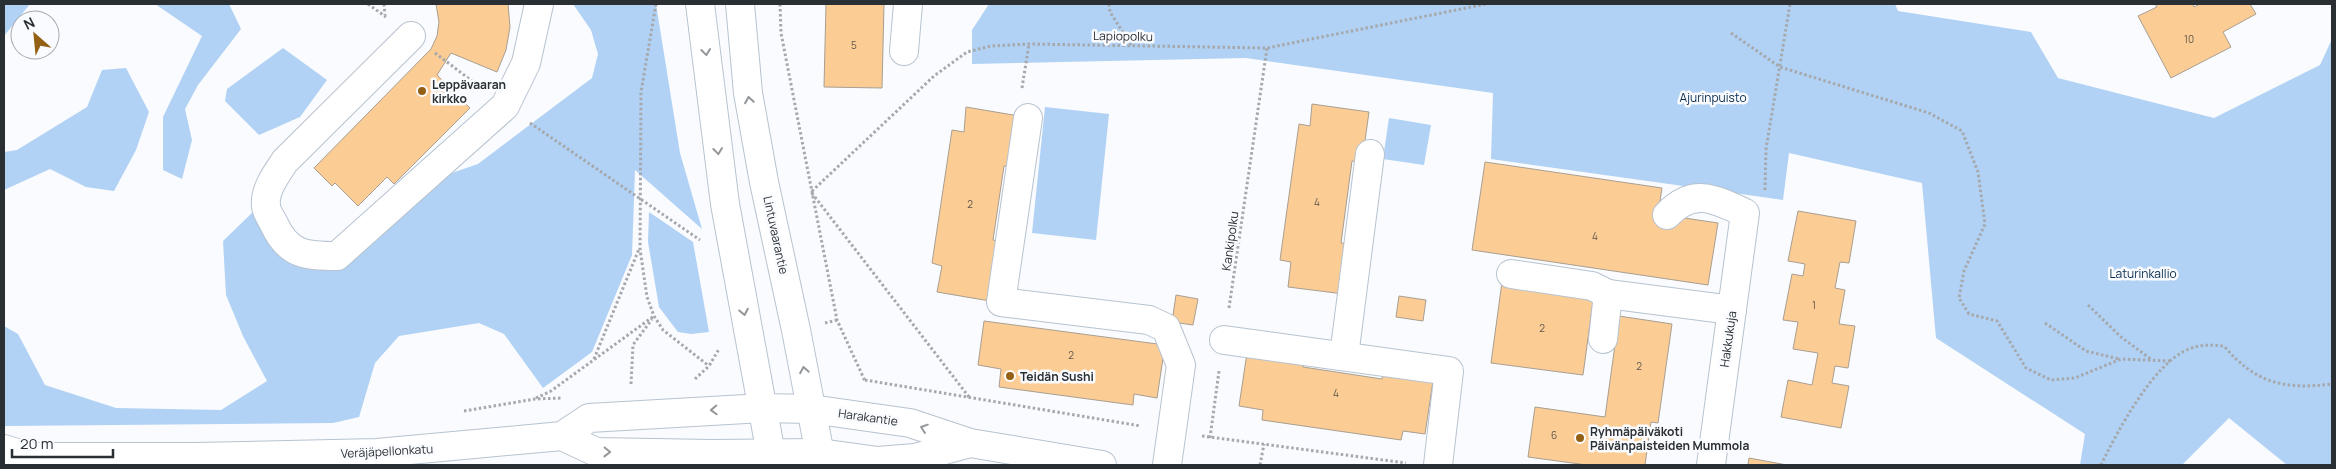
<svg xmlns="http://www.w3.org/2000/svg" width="2336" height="469" viewBox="0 0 2336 469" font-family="Manrope,sans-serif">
	<rect width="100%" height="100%" fill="#f9fbfe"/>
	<g fill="#b1d2f4">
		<path d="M 4,4 L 30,4 L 4,36 Z"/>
		<path d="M 155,4 L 229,4 L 241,29 L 198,85 L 185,109 L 192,140 L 182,179 L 163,170 L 163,117 L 202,36 Z"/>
		<path d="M 573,4 L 656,4 L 680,153 L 702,229 L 635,170 L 632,255 L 592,352 L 543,388 L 504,334 L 479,323 L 399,336 L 375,363 L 359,417 L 333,423 L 4,426 L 4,326 L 18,334 L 45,385 L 116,408 L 221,410 L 267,381 L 243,336 L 226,295 L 223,241 L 255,210 L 306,266 L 437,178 L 478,164 L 592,78 L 598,54 L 591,30 Z"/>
		<path d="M 989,4 L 1895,4 L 1898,11 L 2031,32 L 2058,78 L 2214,118 L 2320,65 L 2332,39 L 2332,465 L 2287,465 L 2229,418 L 2182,465 L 2080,465 L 2085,434 L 1936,338 L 1922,183 L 1789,153 L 1783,200 L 1491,159 L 1493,93 L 1246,58 L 972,64 L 972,30 Z"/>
		<path d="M 283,48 L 327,80 L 300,117 L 259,135 L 225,101 L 227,89 Z"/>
		<path d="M 126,68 L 149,112 L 136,150 L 114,191 L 86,187 L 50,169 L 4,190 L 4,152 L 17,150 L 87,107 L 102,70 Z"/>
		<path d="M 1045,107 L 1109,114 L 1096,240 L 1032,233 Z"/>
		<path d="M 1389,118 L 1431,125 L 1424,165 L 1383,159 Z"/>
		<path d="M 649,212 L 693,242 L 709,332 L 691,334 L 678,332 L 659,307 L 648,242 Z"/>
	</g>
	<g fill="#fbcd95" stroke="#a99e91">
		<path d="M 436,4 L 508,4 L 510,27 L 506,50 L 497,72 L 451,53 L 437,75 L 470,108 L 394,184 L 387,177 L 358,206 L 335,183 L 332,186 L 314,168 L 431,49 L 437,36 L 439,22 Z"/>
		<path d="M 826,4 L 884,4 L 882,88 L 824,87 Z"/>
		<path d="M 2155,4 L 2193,4 L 2194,7 L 2200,4 L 2250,4 L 2256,14 L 2223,32 L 2231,47 L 2171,78 L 2138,16 L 2157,7 Z"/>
		<path d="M 1312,104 L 1369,112 L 1362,162 L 1352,161 L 1341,243 L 1351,244 L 1344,294 L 1288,287 L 1291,262 L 1280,260 L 1299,124 L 1310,126 Z"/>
		<path d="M 966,107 L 1019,116 L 1012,167 L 1004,166 L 993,240 L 1001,242 L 990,301 L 937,292 L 942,266 L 932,263 L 952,130 L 964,132 Z"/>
		<path d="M 1485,162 L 1662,188 L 1658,214 L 1718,223 L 1708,285 L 1472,250 Z"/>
		<path d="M 1798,211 L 1856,221 L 1849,263 L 1840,262 L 1835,288 L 1845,290 L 1839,324 L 1855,326 L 1848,368 L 1835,366 L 1832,383 L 1849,386 L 1841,428 L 1781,417 L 1788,380 L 1812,385 L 1818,353 L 1793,349 L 1798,322 L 1783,320 L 1792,274 L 1803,276 L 1805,264 L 1788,261 Z"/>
		<path d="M 1502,282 L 1594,294 L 1583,375 L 1491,363 Z"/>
		<path d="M 1176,295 L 1198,299 L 1193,325 L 1172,322 Z"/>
		<path d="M 1399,296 L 1426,300 L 1423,321 L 1396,317 Z"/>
		<path d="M 1619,316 L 1672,324 L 1658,423 L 1651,422 L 1645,465 L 1587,465 L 1528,457 L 1535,407 L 1605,417 Z"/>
		<path d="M 984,321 L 1165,345 L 1157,398 L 1134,394 L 1133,405 L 999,387 L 1001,369 L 978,365 Z"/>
		<path d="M 1247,353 L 1304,361 L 1303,367 L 1382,379 L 1383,373 L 1433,381 L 1425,434 L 1403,431 L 1401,440 L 1262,420 L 1263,410 L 1239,406 Z"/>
		<path d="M 1749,458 L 1787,465 L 1748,465 Z"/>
	</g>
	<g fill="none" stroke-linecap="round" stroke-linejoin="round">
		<g stroke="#b7c3d0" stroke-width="30">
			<g id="minor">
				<path d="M 411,36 L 285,161 C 277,173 264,190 266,206 C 266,212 272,219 274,224 C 288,255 306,256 337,256 L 505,106 L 526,63 L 539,4"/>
				<path d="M 904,51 L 908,4"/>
				<path d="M 1028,118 L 1001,302 L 1149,320 L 1166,328 L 1181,365 L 1167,465"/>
				<path d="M 1667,215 C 1693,187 1715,199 1745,213 L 1711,465"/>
				<path d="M 1511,274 L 1592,286 L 1608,294"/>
				<path d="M 1603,339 L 1608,294 L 1732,310"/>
				<path d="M 1224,340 L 1449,371 L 1438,465"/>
				<path d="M 1344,356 L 1370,154"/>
				<path d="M 562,436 L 596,452 L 711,454 L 820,453 L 878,461 L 915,458 L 970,443"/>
				<path d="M 4,449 L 30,457 L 195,457 L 377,453 L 562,436 L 589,418 L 763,408 L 811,409 L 910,423 L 970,443 L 1102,465"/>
			</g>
		</g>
		<g stroke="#b7c3d0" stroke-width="30">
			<g id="major">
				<path d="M 700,4 L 725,204 L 773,465"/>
				<path d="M 740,4 L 748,93 L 764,182 L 796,330 L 822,465"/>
			</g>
		</g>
		<g stroke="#a5a8ac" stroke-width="3" stroke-dasharray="2.5 2.5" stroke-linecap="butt">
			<path d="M 368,4 L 386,17"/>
			<path d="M 384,4 L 385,15"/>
			<path d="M 656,4 L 641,92 L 640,249 L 647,297 L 654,316 L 663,330 L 709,366"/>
			<path d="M 780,4 L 781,33 L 837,320 L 865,381"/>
			<path d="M 1109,4 L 1110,12 L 1131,45"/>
			<path d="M 1731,33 L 1780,67 L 1929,113 L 1962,131 L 1978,172 L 1985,224 L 1964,271 L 1959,298 L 1969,314 L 1997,321 L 2026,368 L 2051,380 L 2075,378 L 2121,359 L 2170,361"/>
			<path d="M 435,53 L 480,87"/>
			<path d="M 1022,88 L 1029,44"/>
			<path d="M 530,123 L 700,240"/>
			<path d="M 1765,190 L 1766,149 L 1790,4"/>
			<path d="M 2088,305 L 2121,337 L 2152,360"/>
			<path d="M 1229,308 L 1267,48"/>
			<path d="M 825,323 L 837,320"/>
			<path d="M 2045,323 L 2086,351 L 2119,359"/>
			<path d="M 594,359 L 639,249"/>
			<path d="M 695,379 L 709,366 L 719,349"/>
			<path d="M 865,380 L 1141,426"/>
			<path d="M 631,384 L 633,345 L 652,319"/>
			<path d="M 969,397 L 811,192 L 934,76 L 967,52 L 991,46 L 1029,44 L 1267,48 L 1486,4"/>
			<path d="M 536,398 L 551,391 L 654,316"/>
			<path d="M 464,411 L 535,399 L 562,398"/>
			<path d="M 1202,436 L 1406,463"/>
			<path d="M 1210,438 L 1219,371"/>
			<path d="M 1260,465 L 1264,444"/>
			<path d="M 2101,465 C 2117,432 2154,362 2189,349 C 2201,344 2211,345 2224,346 C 2255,383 2284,390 2332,384"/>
		</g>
		<use href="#minor" stroke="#fff" stroke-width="28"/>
		<use href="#major" stroke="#fff" stroke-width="28"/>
	</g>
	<defs><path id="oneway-chevron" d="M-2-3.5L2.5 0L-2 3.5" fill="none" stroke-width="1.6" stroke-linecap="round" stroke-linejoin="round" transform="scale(1.25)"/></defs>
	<g stroke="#94979a">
		<use href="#oneway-chevron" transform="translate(706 52) rotate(83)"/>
		<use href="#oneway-chevron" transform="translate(749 100) rotate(-99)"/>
		<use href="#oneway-chevron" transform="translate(718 151) rotate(83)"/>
		<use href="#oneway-chevron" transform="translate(744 312) rotate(79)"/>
		<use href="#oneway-chevron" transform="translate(804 370) rotate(-100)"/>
		<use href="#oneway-chevron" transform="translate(714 410) rotate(178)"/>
		<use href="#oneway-chevron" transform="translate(924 428) rotate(-161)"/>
		<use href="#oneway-chevron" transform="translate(607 452) rotate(1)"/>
	</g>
	<g fill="#946114" stroke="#f9fbfe" stroke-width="2">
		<circle cx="422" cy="91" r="5"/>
		<circle cx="1010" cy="376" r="5"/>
		<circle cx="1580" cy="438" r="5"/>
	</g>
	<g text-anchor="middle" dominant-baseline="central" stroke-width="5" stroke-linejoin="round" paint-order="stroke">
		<g font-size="10" fill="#5e564c">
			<text x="2189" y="39">10</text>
			<text x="854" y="45">5</text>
			<text x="1317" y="202">4</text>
			<text x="970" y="204">2</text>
			<text x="1595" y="236">4</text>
			<text x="1814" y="305">1</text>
			<text x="1542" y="328">2</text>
			<text x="1071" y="355">2</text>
			<text x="1639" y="366">2</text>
			<text x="1336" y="393">4</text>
			<text x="1554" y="435">6</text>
		</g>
		<g font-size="12" fill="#2a2f34" stroke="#f9fbfe">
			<text transform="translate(1123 36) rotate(1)">Lapiopolku</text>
			<text transform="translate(776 235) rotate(78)">Lintuvaarantie</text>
			<text transform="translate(1230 241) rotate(-82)">Kankipolku</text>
			<text transform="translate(1728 339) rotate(-82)">Hakkukuja</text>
			<text transform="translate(868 417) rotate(8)">Harakantie</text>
			<text transform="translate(387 451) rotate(-3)">Veräjäpellonkatu</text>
		</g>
		<g font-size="12" font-weight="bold" fill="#2a2f34" stroke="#f9fbfe" text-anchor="start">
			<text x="432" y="84">Leppävaaran<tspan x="432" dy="14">kirkko</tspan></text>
			<text x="1020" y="376">Teidän Sushi</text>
			<text x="1590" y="431">Ryhmäpäiväkoti<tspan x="1590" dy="14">Päivänpaisteiden Mummola</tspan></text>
		</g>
		<g font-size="12" fill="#092c4d" stroke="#f9fbfe">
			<text x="1713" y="97">Ajurinpuisto</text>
			<text x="2143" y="273">Laturinkallio</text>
		</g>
	</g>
	<rect width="2336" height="469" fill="none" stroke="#2a2f34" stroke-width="10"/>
	<g transform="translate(35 35) rotate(333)"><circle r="24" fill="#f9fbfe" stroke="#a6a9ad"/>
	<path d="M0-4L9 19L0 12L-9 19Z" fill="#946114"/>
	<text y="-8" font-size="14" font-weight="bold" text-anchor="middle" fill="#2a2f34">N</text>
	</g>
	<path d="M12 449v8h101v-8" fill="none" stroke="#2a2f34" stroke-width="2.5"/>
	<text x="20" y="449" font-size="15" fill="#2a2f34" stroke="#f9fbfe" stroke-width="4" paint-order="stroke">20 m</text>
</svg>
